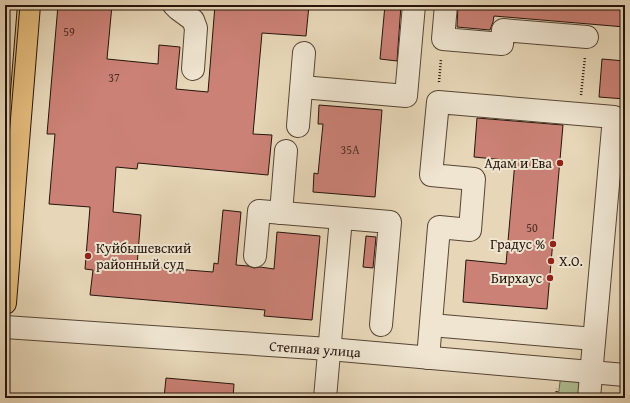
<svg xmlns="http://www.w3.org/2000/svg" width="630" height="403" viewBox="0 0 630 403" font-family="'Gentium Book Plus',serif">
	<rect width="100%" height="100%" fill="#e7d7b8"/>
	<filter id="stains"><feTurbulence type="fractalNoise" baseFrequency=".005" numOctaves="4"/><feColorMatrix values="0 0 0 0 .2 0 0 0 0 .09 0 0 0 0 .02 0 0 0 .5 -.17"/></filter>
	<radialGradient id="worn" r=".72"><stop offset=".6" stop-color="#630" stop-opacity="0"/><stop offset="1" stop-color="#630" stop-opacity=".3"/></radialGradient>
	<path fill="#b0bf93" stroke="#6a6a4f" d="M 561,374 L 575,377 L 583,389 L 582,398 L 558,398 Z"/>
	<g fill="#cb8176" stroke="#25140b">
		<path d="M 58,5 L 112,5 L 107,59 L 158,64 L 159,45 L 180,47 L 176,89 L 208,92 L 215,5 L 309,5 L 306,36 L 262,33 L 253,134 L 272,135 L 268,175 L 138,163 L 137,169 L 116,167 L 113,212 L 141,215 L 137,266 L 213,272 L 214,263 L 218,264 L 223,210 L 241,212 L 236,265 L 248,266 L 254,268 L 260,267 L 274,269 L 277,232 L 320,236 L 312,320 L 264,316 L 265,310 L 90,295 L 93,270 L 85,269 L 90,207 L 49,204 L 55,134 L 47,134 Z"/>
		<path d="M 385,5 L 401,5 L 397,61 L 380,59 Z"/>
		<path d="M 458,5 L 625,5 L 625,27 L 494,16 L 493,22 L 490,30 L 457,27 Z"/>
		<path d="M 602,59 L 625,61 L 625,99 L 599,97 Z"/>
		<path d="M 319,105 L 382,110 L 375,197 L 313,192 L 314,173 L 318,174 L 323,124 L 318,124 Z"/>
		<path d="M 477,118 L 563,125 L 547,309 L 463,302 L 466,260 L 506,264 L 515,161 L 474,157 Z"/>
		<path d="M 366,236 L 376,237 L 373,268 L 363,267 Z"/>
		<path d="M 166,378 L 234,384 L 233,398 L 164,398 Z"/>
	</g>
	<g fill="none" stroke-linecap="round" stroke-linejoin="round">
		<g stroke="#564536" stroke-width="24">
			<g id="minor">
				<path d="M 174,5 L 178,9 L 193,20 L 196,28 L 193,69"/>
				<path d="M 446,5 L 443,39 L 502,44 L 503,30 L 587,37"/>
				<path d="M 302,87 L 406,96 L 414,5"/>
				<path d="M 298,126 L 304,53"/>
				<path d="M 281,213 L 286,151"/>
				<path d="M 255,256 L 259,211 L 390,222 L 381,325"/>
				<path d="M 431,325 L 594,339"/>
				<path d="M 5,327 L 329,349 L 625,375"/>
				<path d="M 428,358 L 439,227 L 470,230 L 474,179 L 431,175 L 438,102 L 614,117 L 589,398"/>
				<path d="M 325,398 L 341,218"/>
			</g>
		</g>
		<g stroke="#25140b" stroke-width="24">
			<path id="major" d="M 5,303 L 29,5"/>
		</g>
		<g stroke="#25140b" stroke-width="2.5" stroke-dasharray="1 2" stroke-linecap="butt">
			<path d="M 439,82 L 441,59"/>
			<path d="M 581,95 L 585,57"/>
			<path d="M 556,398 L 557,389"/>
		</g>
		<use href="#minor" stroke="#efe5d1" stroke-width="22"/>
		<use href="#major" stroke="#e4bc7c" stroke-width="22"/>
		<g stroke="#25140b" stroke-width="1">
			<path d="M 5,66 L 10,5"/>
			<path d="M 5,185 L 20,5"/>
		</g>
	</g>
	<g fill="#8f2418" stroke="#efe5d1" stroke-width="1.5">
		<circle cx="560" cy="163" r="4"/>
		<circle cx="553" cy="244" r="4"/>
		<circle cx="88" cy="256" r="4"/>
		<circle cx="551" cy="261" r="4"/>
		<circle cx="550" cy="278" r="4"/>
	</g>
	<g text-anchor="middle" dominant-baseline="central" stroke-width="4" stroke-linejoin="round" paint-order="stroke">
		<g font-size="12" fill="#4e2f26">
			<text x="69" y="31">59</text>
			<text x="114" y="77">37</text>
			<text x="350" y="149">35А</text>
			<text x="532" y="227">50</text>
		</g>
		<g font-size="14" fill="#25140b" stroke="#efe5d1" text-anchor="end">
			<text x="552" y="163">Адам и Ева</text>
			<text x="545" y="244">Градус %</text>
			<text x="96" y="248" text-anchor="start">Куйбышевский<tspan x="96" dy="16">районный суд</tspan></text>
			<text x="559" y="261" text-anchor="start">X.O.</text>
			<text x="542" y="278">Бирхаус</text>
		</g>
		<g font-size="14" fill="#25140b" stroke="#efe5d1">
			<text transform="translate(315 349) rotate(4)">Степная улица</text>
		</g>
	</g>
	<rect width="630" height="403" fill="none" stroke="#e7d7b8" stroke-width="20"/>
	<rect x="6" y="6" width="618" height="391" fill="none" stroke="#25140b" stroke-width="2"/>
	<rect x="10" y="10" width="610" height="383" fill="none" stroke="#25140b"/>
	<rect width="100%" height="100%" filter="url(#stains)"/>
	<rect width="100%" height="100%" fill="url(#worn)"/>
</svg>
